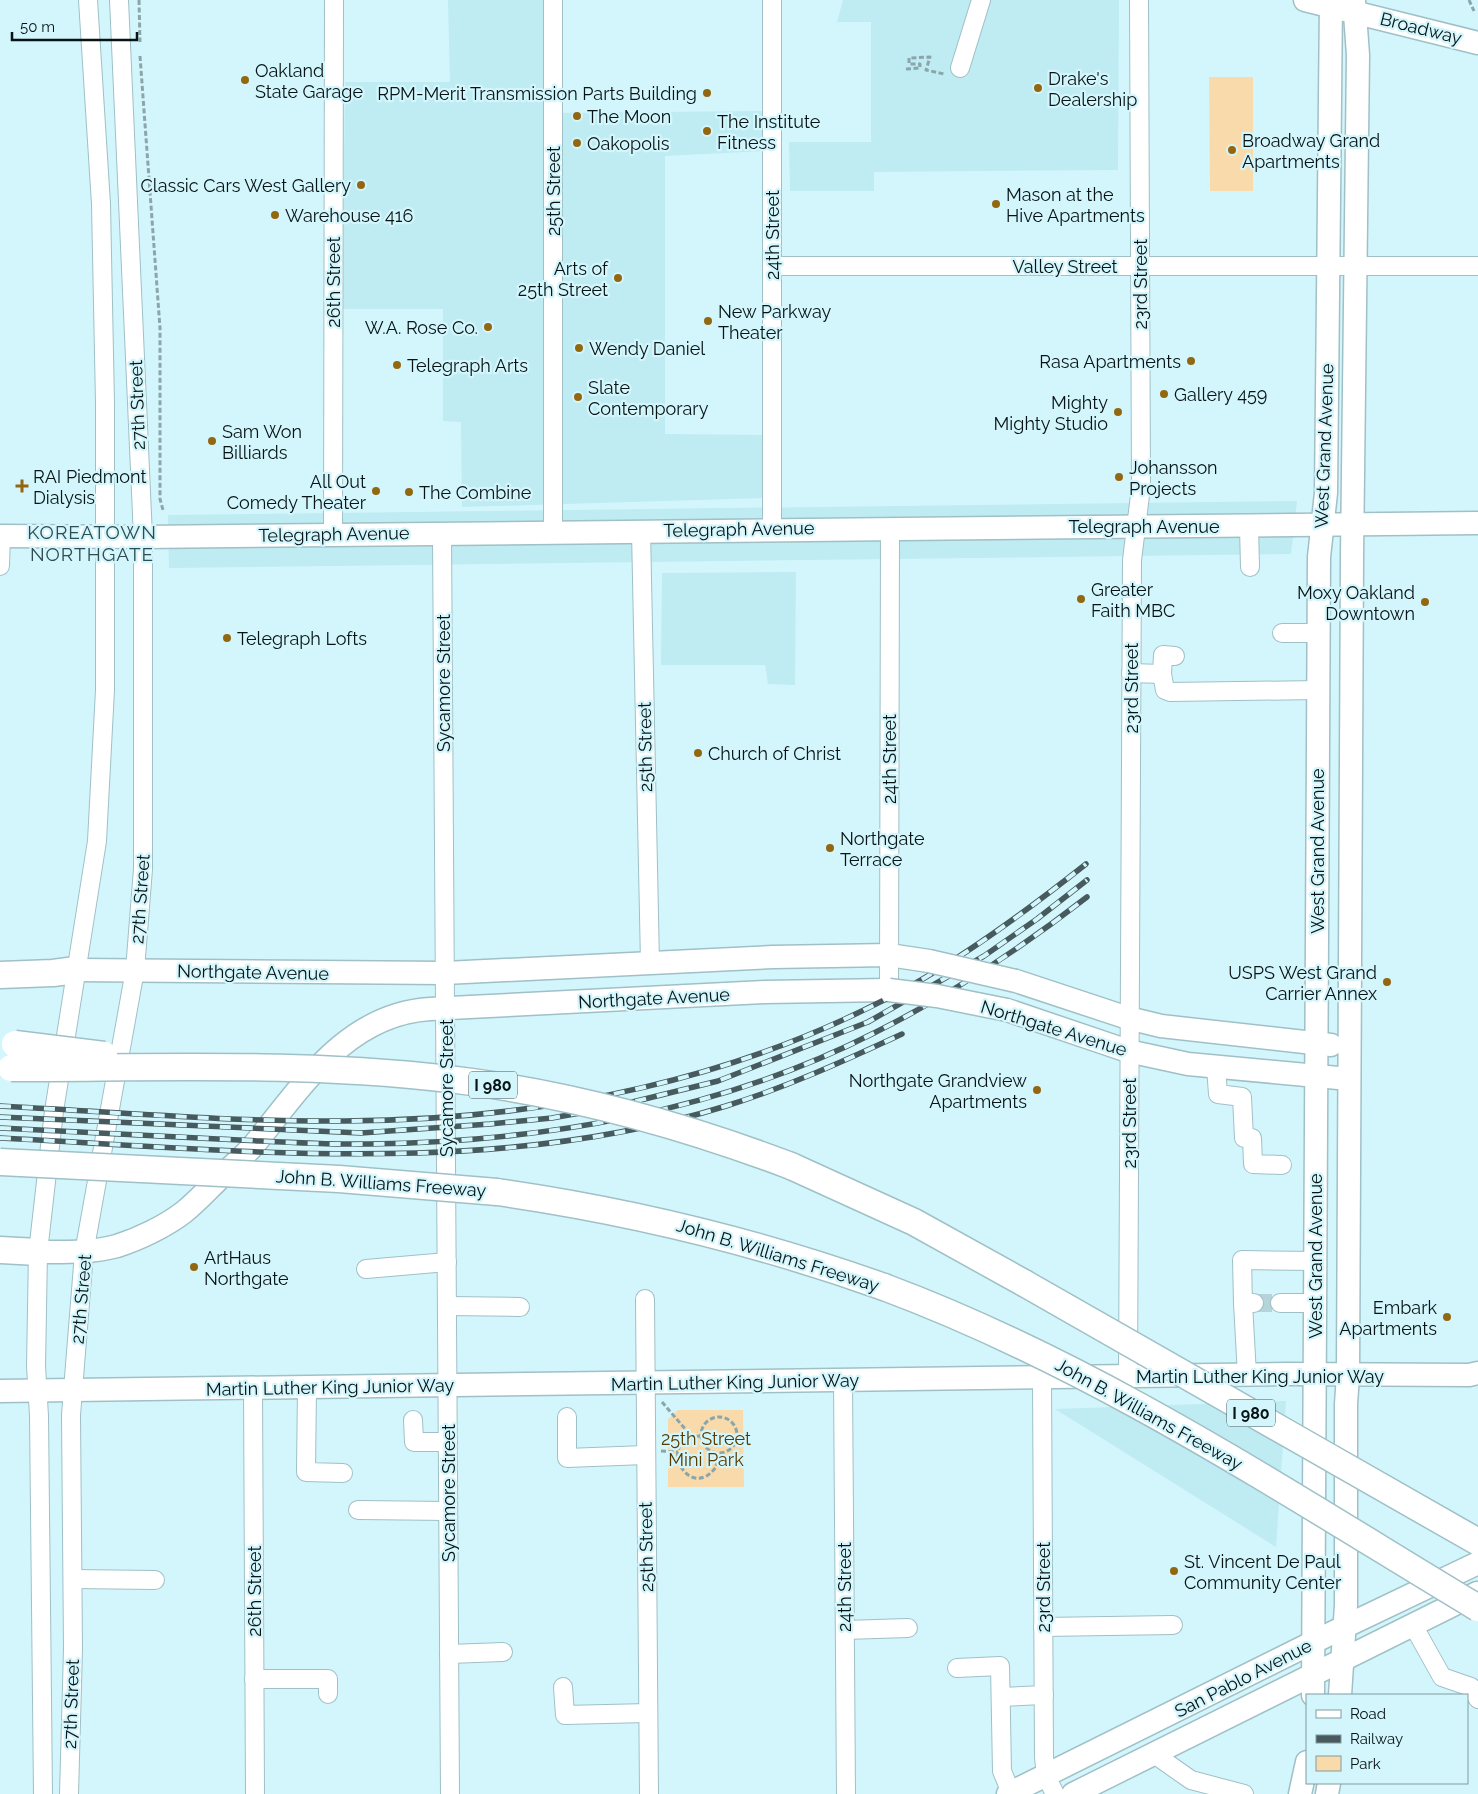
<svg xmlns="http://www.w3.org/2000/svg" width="1478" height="1794" viewBox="0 0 1478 1794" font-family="Raleway,sans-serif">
	<rect width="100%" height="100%" fill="#d3f6fc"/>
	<g fill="#bfebf3">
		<path d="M 448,0 L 553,0 L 543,113 L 765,111 L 765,151 L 665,156 L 665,434 L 765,435 L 764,498 L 462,507 L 461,422 L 443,421 L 443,309 L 342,309 L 345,82 L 450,82 Z"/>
		<path d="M 843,0 L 1119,0 L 1118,170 L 874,172 L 874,191 L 790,191 L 789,142 L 871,142 L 871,22 L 837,22 Z"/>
		<path d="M 1297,501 L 1291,554 L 169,568 L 168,515 Z"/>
		<path d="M 796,572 L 795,685 L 768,684 L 765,665 L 661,665 L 662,573 Z"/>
		<path d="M 1286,1401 L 1276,1547 L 1055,1409 Z"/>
	</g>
	<g fill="#f9dbab">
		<path d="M 1209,77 L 1253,77 L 1253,191 L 1210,191 Z"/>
		<path d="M 678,1410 L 743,1410 L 744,1487 L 668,1487 L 668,1419 Z"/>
	</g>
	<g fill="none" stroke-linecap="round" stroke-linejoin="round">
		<path stroke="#b4d4d9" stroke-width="18" stroke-dasharray="18 9" stroke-linecap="butt" d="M 1254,1303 L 1280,1303"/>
		<g stroke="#9fc0c6" stroke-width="20">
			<g id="minor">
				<path d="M 553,0 L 553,532"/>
				<path d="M 960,68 L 981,0"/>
				<path d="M 772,266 L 1478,266"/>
				<path d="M 1249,526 L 1250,567"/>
				<path d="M 772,529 L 772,0"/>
				<path d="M 641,531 L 650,963"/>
				<path d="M 442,532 L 450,1794"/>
				<path d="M 333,535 L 334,0"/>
				<path d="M 0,566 L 1,536"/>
				<path d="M 1282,633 L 1318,633"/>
				<path d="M 1131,673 L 1162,674 L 1163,655 L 1175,656"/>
				<path d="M 1162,674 L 1165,690 L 1170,692 L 1318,690"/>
				<path d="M 889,990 L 890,528"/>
				<path d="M 1216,1067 L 1218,1094 L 1242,1097 L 1244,1138 L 1252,1138 L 1253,1164 L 1282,1165"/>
				<path d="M 366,1269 L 447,1262"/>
				<path d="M 645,1299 L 649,1794"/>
				<path d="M 1243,1303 L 1247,1375"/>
				<path d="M 1254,1303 L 1243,1303 L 1242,1260 L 1315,1261"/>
				<path d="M 1280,1303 L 1315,1303"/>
				<path d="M 447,1306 L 520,1307"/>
				<path d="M 1128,1377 L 1132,560 L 1141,487 L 1139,0"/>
				<path d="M 1042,1378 L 1044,1757 L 1046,1776 L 1055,1794"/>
				<path d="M 843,1380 L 846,1794"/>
				<path d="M 307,1387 L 306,1472 L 343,1473"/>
				<path d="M 253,1388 L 255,1794"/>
				<path d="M 567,1417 L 567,1458 L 645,1455"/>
				<path d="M 413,1420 L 414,1442 L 448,1442"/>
				<path d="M 358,1510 L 448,1511"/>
				<path d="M 73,1579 L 155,1580"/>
				<path d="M 1413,1625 L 1442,1677 L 1471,1687 L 1478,1699"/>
				<path d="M 1043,1627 L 1173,1625"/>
				<path d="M 845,1630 L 908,1628"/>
				<path d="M 449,1654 L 503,1652"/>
				<path d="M 957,1668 L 1000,1666 L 1002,1771 L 1011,1793"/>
				<path d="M 254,1679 L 328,1679 L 328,1694"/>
				<path d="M 563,1687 L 565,1715 L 648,1713"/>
				<path d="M 1001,1697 L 1044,1695"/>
				<path d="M 1154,1754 L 1191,1780 L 1244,1794"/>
				<path d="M 43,1794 L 39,1416 L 36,1366 L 38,1252 L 54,1111 L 97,841 L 105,690 L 105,404 L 101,204 L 88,0"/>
				<path d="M 69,1794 L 73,1649 L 71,1415 L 75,1365 L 84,1253 L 135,970 L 143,869 L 143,537 L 119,0"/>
			</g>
		</g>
		<g stroke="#9fc0c6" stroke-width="25">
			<g id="major">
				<path d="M 1305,0 L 1478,43"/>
				<path d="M 0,536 L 143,537 L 1478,523"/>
				<path d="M 76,970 L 445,973 L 773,957 L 889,955 L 929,961"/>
				<path d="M 1016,981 L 1128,1018 L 1161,1026 L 1331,1045"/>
				<path d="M 1007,1010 L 1128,1051 L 1188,1064 L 1349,1079"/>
				<path d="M 38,1252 C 65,1252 90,1253 117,1246 C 139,1239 166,1226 184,1212 C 198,1201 210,1187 223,1175 C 233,1165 244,1156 253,1146 C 301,1088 346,1014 430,1009 L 765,992 L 889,990"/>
				<path d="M 0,1391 L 1288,1374 L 1469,1375 L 1478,1373"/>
				<path d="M 1313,1695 L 1319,557 L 1326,493 L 1331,0"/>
				<path d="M 1340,1695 L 1346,1605 L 1346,1404 L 1348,1375 L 1352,557 L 1358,55 L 1354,0"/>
				<path d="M 1008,1794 L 1344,1627 L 1478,1563"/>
				<path d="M 1073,1794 L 1477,1593"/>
				<path d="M 1300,1794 L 1307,1762"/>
				<path d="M 1327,1794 L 1329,1783"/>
			</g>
		</g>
		<g stroke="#9fc0c6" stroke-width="29">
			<g id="highway">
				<path d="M 0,975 L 53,973 L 76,970"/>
				<path d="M 791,1166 L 914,1222 L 1024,1283"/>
				<path d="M 497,1192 C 630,1211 758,1242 884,1287"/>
				<path d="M 0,1250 L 38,1252"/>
			</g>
		</g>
		<g stroke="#8ba6aa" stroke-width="3" stroke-dasharray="5 2.5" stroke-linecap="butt">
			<path d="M 139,0 L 140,42"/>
			<path d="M 1469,0 L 1474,11"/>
			<path d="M 140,56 L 160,328 L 160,499 L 163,510"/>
			<path d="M 906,69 L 920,68 L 920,64 L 909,64 L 909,58 L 930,57 L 926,70 L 944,74"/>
			<path d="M 662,1402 L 692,1437"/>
			<circle cx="719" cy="1435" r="18"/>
			<path d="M 700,1436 C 654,1438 689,1504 716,1467 L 718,1454"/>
			<path d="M 661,1451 L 678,1452"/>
		</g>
		<use href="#minor" stroke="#fff" stroke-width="18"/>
		<use href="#major" stroke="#fff" stroke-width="22"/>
		<use href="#highway" stroke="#fff" stroke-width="26"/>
		<g stroke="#475a5d" stroke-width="5.5">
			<g id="rail">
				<path d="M 0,1106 C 115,1112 230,1122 345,1121 C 545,1120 746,1080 921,980 C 979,946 1033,906 1086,864"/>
				<path d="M 0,1117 L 361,1133 L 490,1124 L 552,1118 L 608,1108 L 718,1081 L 868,1022 L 984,956 L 1037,919 L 1087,880"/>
				<path d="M 0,1128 C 73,1132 145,1135 218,1139 C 268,1141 318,1145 368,1144 C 540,1142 719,1112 874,1033 C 950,995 1020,949 1087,897"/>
				<path d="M 0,1138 C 241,1150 491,1179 726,1106 C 787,1087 844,1061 902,1034"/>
			</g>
		</g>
		<use href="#rail" stroke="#d3f6fc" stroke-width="4" stroke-dasharray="11" stroke-linecap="butt"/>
		<g stroke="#9fc0c6" stroke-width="25" stroke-linecap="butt">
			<g id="major-bridge">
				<path d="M 929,961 L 1016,981"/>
				<path d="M 889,990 L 937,996 L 1007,1010"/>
			</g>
		</g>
		<g stroke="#9fc0c6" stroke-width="29" stroke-linecap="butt">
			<g id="highway-bridge">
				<path d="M 15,1044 L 104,1055"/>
				<path d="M 11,1068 C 164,1068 320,1061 472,1082 C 582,1097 688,1127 791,1166"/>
				<path d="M 0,1162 L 339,1179 L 497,1192"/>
				<path d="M 1024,1283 L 1478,1542"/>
				<path d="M 884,1287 C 1096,1366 1285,1492 1478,1608"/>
			</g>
		</g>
		<use href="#major-bridge" stroke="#fff" stroke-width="22"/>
		<use href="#highway-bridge" stroke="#fff" stroke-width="26"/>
	</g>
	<g fill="#926710" stroke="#d3f6fc" stroke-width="2">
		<circle cx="245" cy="80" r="5"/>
		<circle cx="1038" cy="88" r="5"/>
		<circle cx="707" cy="93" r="5"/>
		<circle cx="577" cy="116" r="5"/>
		<circle cx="707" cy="131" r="5"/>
		<circle cx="577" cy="143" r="5"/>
		<circle cx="1232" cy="150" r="5"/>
		<circle cx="361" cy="185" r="5"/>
		<circle cx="996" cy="204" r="5"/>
		<circle cx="275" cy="215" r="5"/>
		<circle cx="618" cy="278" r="5"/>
		<circle cx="708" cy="321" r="5"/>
		<circle cx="488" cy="327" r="5"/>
		<circle cx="579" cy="348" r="5"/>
		<circle cx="1191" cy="361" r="5"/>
		<circle cx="397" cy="365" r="5"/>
		<circle cx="1164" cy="394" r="5"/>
		<circle cx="578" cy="397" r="5"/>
		<circle cx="1118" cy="412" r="5"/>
		<circle cx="212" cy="441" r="5"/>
		<circle cx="1119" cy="477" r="5"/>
		<path d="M19.5 478.5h5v5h5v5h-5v5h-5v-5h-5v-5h5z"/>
		<circle cx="376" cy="491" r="5"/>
		<circle cx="409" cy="492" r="5"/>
		<circle cx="1081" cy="599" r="5"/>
		<circle cx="1425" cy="602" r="5"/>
		<circle cx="227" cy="638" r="5"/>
		<circle cx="698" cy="753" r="5"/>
		<circle cx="830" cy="848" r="5"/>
		<circle cx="1387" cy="982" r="5"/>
		<circle cx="1037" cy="1090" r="5"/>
		<circle cx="194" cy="1267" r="5"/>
		<circle cx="1447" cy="1317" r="5"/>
		<circle cx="1174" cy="1571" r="5"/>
	</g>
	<g text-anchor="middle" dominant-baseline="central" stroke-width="4.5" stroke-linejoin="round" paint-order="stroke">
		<g fill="#d3f6fc" stroke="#44575a" stroke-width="1">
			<rect x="469" y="1071.5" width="48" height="27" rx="4"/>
			<rect x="1227" y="1399.5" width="48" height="27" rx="4"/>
		</g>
		<g font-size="16" font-weight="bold" fill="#071315">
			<text x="493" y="1085">I 980</text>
			<text x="1251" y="1413">I 980</text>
		</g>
		<g font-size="18" fill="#071315" stroke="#d3f6fc">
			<text transform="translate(1421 28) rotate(14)">Broadway</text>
			<text transform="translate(553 191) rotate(-90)">25th Street</text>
			<text transform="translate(772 235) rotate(-90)">24th Street</text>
			<text x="1065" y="266">Valley Street</text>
			<text transform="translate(333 282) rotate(-90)">26th Street</text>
			<text transform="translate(1140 284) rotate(-90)">23rd Street</text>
			<text transform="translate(137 405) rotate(-92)">27th Street</text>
			<text transform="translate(1324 446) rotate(-88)">West Grand Avenue</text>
			<text x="1144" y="526">Telegraph Avenue</text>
			<text transform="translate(739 529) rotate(-1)">Telegraph Avenue</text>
			<text transform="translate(334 534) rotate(-1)">Telegraph Avenue</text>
			<text transform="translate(443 683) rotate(-90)">Sycamore Street</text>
			<text transform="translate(1131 688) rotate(-90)">23rd Street</text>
			<text transform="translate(645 747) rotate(-91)">25th Street</text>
			<text transform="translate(889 759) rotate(-90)">24th Street</text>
			<text transform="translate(1317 851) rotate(-90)">West Grand Avenue</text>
			<text transform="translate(140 899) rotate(-86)">27th Street</text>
			<text transform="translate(253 972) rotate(1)">Northgate Avenue</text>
			<text transform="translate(654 998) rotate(-3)">Northgate Avenue</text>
			<text transform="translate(1054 1028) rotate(17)">Northgate Avenue</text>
			<text transform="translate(446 1088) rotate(-90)">Sycamore Street</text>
			<text transform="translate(1129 1123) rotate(-90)">23rd Street</text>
			<text transform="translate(381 1183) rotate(4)">John B. Williams Freeway</text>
			<text transform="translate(778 1255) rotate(17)">John B. Williams Freeway</text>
			<text transform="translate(1315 1256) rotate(-90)">West Grand Avenue</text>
			<text transform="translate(81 1299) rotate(-85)">27th Street</text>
			<text x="1260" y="1376">Martin Luther King Junior Way</text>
			<text transform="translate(735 1382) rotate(-1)">Martin Luther King Junior Way</text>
			<text transform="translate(330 1387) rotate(-1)">Martin Luther King Junior Way</text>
			<text transform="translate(1149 1414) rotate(29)">John B. Williams Freeway</text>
			<text transform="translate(448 1493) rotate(-90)">Sycamore Street</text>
			<text transform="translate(646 1547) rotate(-91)">25th Street</text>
			<text transform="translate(844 1587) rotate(-90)">24th Street</text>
			<text transform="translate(1043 1587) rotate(-90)">23rd Street</text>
			<text transform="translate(254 1591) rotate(-90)">26th Street</text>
			<text transform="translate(1243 1678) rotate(-27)">San Pablo Avenue</text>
			<text transform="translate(71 1704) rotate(-88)">27th Street</text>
		</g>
		<g font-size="18" fill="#071315" stroke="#d3f6fc" text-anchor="start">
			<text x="255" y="70">Oakland<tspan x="255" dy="21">State Garage</tspan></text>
			<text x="1048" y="78">Drake's<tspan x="1048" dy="21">Dealership</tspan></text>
			<text x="697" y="93" text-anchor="end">RPM-Merit Transmission Parts Building</text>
			<text x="587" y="116">The Moon</text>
			<text x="717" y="121">The Institute<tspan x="717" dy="21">Fitness</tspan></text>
			<text x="1242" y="140">Broadway Grand<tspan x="1242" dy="21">Apartments</tspan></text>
			<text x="587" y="143">Oakopolis</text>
			<text x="351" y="185" text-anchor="end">Classic Cars West Gallery</text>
			<text x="1006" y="194">Mason at the<tspan x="1006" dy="21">Hive Apartments</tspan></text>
			<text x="285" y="215">Warehouse 416</text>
			<text x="608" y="268" text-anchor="end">Arts of<tspan x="608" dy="21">25th Street</tspan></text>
			<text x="718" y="311">New Parkway<tspan x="718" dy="21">Theater</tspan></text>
			<text x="478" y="327" text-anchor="end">W.A. Rose Co.</text>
			<text x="589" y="348">Wendy Daniel</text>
			<text x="1181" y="361" text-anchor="end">Rasa Apartments</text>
			<text x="407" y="365">Telegraph Arts</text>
			<text x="588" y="387">Slate<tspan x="588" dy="21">Contemporary</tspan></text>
			<text x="1174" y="394">Gallery 459</text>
			<text x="1108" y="402" text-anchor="end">Mighty<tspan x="1108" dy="21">Mighty Studio</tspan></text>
			<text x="222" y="431">Sam Won<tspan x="222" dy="21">Billiards</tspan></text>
			<text x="1129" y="467">Johansson<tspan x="1129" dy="21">Projects</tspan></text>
			<text x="33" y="476">RAI Piedmont<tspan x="33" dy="21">Dialysis</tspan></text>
			<text x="366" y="481" text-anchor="end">All Out<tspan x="366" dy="21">Comedy Theater</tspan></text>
			<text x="419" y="492">The Combine</text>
			<text x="1091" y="589">Greater<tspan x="1091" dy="21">Faith MBC</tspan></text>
			<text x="1415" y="592" text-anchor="end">Moxy Oakland<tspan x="1415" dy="21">Downtown</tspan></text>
			<text x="237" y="638">Telegraph Lofts</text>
			<text x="708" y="753">Church of Christ</text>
			<text x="840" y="838">Northgate<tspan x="840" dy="21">Terrace</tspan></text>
			<text x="1377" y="972" text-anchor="end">USPS West Grand<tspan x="1377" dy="21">Carrier Annex</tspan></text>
			<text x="1027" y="1080" text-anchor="end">Northgate Grandview<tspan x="1027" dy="21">Apartments</tspan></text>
			<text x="204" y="1257">ArtHaus<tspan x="204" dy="21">Northgate</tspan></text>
			<text x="1437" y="1307" text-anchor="end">Embark<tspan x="1437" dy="21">Apartments</tspan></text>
			<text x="1184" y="1561">St. Vincent De Paul<tspan x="1184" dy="21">Community Center</tspan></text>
		</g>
		<g font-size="18" fill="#563a00" stroke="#d3f6fc">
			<text x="706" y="1438">25th Street<tspan x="706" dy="21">Mini Park</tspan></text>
		</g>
		<g font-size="19" letter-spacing="1" fill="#2e4c51" stroke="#d3f6fc">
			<text x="92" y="532">KOREATOWN<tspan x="92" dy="22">NORTHGATE</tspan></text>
		</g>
	</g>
	<rect x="1306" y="1694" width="162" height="90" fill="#d3f6fc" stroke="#819ba0"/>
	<rect x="1316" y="1710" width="25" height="8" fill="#ffffff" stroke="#819ba0"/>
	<text x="1350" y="1719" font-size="15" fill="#071315">Road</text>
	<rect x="1316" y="1735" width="25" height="8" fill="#475a5d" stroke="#819ba0"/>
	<text x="1350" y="1744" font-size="15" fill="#071315">Railway</text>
	<rect x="1316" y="1756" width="25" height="15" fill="#f9dbab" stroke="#819ba0"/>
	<text x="1350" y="1769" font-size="15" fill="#071315">Park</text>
	<path d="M12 32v8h125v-8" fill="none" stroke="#071315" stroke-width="2.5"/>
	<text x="20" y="32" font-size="15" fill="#071315" stroke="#d3f6fc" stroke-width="4" paint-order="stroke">50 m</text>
</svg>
